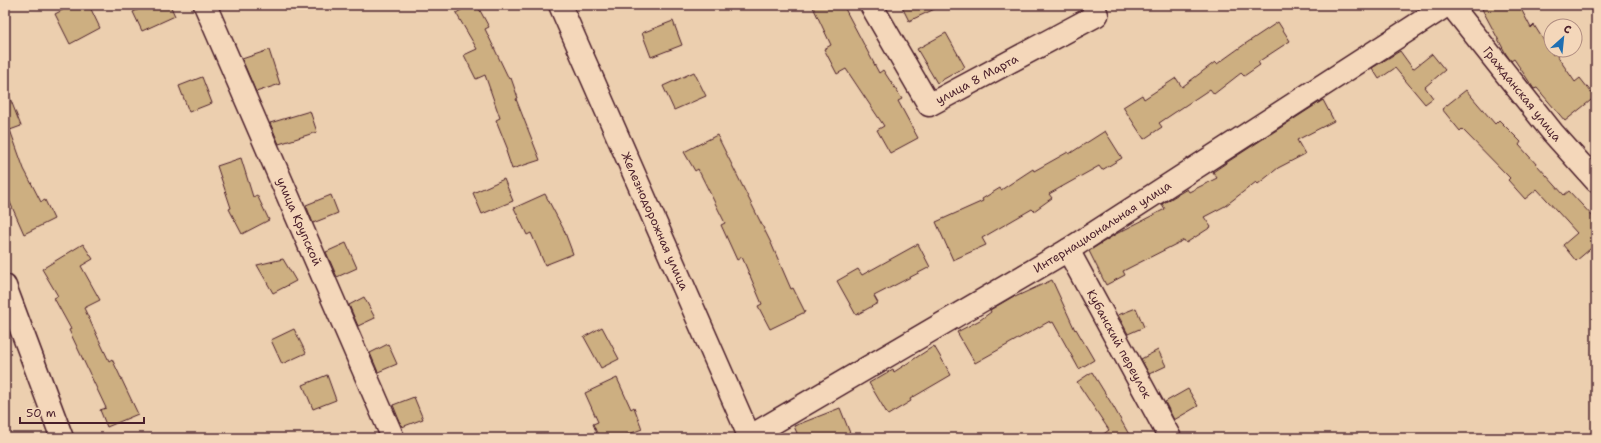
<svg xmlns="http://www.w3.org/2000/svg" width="1601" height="443" viewBox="0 0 1601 443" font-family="'Shantell Sans',sans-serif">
	<rect width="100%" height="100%" fill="#eccfaf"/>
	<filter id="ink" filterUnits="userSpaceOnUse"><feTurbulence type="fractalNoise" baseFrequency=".025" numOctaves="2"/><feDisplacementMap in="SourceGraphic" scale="8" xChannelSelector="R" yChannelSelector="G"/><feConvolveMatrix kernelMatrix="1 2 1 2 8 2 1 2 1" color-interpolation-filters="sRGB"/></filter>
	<g filter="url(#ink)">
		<g fill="#cdaf81" stroke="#4a1f2b">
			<path d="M 72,5 L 89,5 L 100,28 L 70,44 L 55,14 Z"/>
			<path d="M 148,5 L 170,5 L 175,16 L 142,31 L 133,12 Z"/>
			<path d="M 470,5 L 477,5 L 489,27 L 485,29 L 509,79 L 511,78 L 518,98 L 516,99 L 540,160 L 512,169 L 506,151 L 508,150 L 496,120 L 500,118 L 485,75 L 476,79 L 464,55 L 477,49 L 456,13 Z"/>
			<path d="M 812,5 L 843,5 L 879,73 L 883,70 L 902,99 L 898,101 L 918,138 L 890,153 L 877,130 L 884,126 L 846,69 L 837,74 L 824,49 L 831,45 Z"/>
			<path d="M 901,5 L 943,5 L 909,21 Z"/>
			<path d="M 1491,5 L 1519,5 L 1531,28 L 1534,25 L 1553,55 L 1555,53 L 1575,82 L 1580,78 L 1595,97 L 1565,121 L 1537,88 L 1534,89 L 1514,59 L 1511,61 L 1506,54 L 1482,9 Z"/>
			<path d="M 673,21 L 682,45 L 651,57 L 642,33 Z"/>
			<path d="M 1278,22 L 1290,41 L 1258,62 L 1260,65 L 1244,76 L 1241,73 L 1214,94 L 1210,89 L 1159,123 L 1162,127 L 1144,139 L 1123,107 L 1142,95 L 1144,99 L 1176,78 L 1182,87 L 1215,62 L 1217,64 L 1245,44 Z"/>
			<path d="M 946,33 L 965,67 L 937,83 L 917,49 Z"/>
			<path d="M 269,50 L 280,84 L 256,92 L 242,59 Z"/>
			<path d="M 1400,51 L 1413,69 L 1432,54 L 1445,70 L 1425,87 L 1433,98 L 1425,104 L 1395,68 L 1379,79 L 1372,68 Z"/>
			<path d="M 694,72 L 706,96 L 674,110 L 663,86 Z"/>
			<path d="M 202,77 L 212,103 L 189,112 L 179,86 Z"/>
			<path d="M 5,88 L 6,88 L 21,126 L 10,130 L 24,169 L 41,202 L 45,200 L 54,219 L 24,234 L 5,191 Z"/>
			<path d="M 1466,90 L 1495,124 L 1499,120 L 1521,142 L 1519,145 L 1564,195 L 1569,191 L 1596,220 L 1596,244 L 1576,261 L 1563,245 L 1577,233 L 1537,189 L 1525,199 L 1508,180 L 1510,178 L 1462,129 L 1460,131 L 1442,109 Z"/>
			<path d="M 1323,100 L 1334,121 L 1297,140 L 1305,154 L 1278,168 L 1258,184 L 1256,182 L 1225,206 L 1204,217 L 1211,227 L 1186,243 L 1184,240 L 1123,271 L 1125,275 L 1106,285 L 1089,251 L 1116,234 L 1165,209 L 1162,204 L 1187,189 L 1189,192 L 1217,178 L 1213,172 L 1229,161 Z"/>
			<path d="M 310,111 L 317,132 L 279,144 L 270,123 Z"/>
			<path d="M 1105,131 L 1122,158 L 1102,170 L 1099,166 L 1049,194 L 1052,198 L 1034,211 L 1032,209 L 982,238 L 986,245 L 953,260 L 936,222 L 983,201 L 982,199 L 1000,188 L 1001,190 L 1033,169 L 1034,171 L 1068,152 L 1069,154 Z"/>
			<path d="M 717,135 L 771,243 L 791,289 L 793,288 L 805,312 L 770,329 L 758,306 L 762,304 L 742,257 L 737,260 L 721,225 L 725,223 L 698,169 L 695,171 L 684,152 Z"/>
			<path d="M 241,158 L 253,197 L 257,195 L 269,220 L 242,234 L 229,209 L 231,208 L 217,166 Z"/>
			<path d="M 504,179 L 513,201 L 482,214 L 473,193 Z"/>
			<path d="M 545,194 L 564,230 L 573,254 L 545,265 L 531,233 L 527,235 L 514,208 Z"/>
			<path d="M 331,195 L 338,213 L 313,223 L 306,205 Z"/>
			<path d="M 346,243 L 357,268 L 337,277 L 326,252 Z"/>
			<path d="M 83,244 L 93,259 L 81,266 L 100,300 L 84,308 L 109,361 L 112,359 L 138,414 L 107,427 L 100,410 L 106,408 L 69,330 L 71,329 L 54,298 L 58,296 L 42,269 Z"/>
			<path d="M 918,244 L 930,267 L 874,296 L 878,303 L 856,315 L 837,281 L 858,269 L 862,275 Z"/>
			<path d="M 283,259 L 296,281 L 273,293 L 257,265 Z"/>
			<path d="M 1052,280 L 1075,330 L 1076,329 L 1094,360 L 1079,369 L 1053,322 L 1051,323 L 1050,321 L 975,363 L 957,332 L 980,320 L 991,312 L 990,310 L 1014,296 L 1015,297 Z"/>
			<path d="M 364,297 L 375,318 L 358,326 L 349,305 Z"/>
			<path d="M 1136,308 L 1144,327 L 1128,334 L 1118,315 Z"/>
			<path d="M 602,327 L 619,359 L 601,368 L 584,337 Z"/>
			<path d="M 294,329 L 306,353 L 282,364 L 271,340 Z"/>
			<path d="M 388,344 L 397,364 L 378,372 L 370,353 Z"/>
			<path d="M 934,346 L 951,375 L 910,399 L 911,401 L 888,415 L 869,383 L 893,369 L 894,372 Z"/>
			<path d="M 1158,350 L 1166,366 L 1149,374 L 1141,359 Z"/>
			<path d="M 1092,372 L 1113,406 L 1131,438 L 1098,438 L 1109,430 L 1077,382 Z"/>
			<path d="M 327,375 L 336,400 L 313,409 L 303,385 Z"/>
			<path d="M 617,378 L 631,409 L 634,407 L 642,429 L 619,438 L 599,438 L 593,424 L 598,422 L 585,393 Z"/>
			<path d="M 1188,389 L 1198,406 L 1174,420 L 1165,402 Z"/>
			<path d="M 414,397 L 423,419 L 402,427 L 393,405 Z"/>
			<path d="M 840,408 L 850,433 L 836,438 L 799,438 L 794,426 Z"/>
		</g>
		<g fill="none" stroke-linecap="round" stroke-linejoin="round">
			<g stroke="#4a1f2b" stroke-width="25">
				<g id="minor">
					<path id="s1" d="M 205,5 L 393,438"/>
					<path id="s2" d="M 560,5 L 750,438"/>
					<path id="s3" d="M 871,5 L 929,105 L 1097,15 L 1093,5"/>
					<path id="s4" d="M 1451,5 L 1553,133 L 1596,181"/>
					<path id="s5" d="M 1068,250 L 1170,438"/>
					<path d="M 5,286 L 62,438"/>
					<path id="s6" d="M 749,437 L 1068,250 L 1447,5"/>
				</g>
			</g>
			<use href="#minor" stroke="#f4d7ba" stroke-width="22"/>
		</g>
	</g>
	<g text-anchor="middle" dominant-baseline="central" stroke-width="3" stroke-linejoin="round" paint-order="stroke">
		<g font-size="12" fill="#4a1f2b" stroke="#f4d7ba">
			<text stroke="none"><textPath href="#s3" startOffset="170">улица 8 Марта</textPath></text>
			<text stroke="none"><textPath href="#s4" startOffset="114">Гражданская улица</textPath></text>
			<text stroke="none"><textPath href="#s2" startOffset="236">Железнодорожная улица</textPath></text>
			<text stroke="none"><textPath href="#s1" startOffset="236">улица Крупской</textPath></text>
			<text stroke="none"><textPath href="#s6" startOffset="411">Интернациональная улица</textPath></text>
			<text stroke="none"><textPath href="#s5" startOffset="107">Кубанский переулок</textPath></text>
		</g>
	</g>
	<rect width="1601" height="443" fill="none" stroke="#f4d7ba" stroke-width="20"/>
	<rect x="10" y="10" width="1581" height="423" fill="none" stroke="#4a1f2b" stroke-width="1.5" filter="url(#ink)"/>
	<g transform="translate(1563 38) rotate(27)"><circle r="19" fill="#f4d7ba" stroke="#b08d81"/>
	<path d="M0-3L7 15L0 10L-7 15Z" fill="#1f6fb2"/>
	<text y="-6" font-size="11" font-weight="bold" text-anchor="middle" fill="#4a1f2b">С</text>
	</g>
	<path d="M20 417v6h124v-6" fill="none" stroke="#4a1f2b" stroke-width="2"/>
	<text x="26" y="417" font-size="12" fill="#4a1f2b" stroke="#f4d7ba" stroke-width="3" paint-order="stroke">50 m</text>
</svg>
